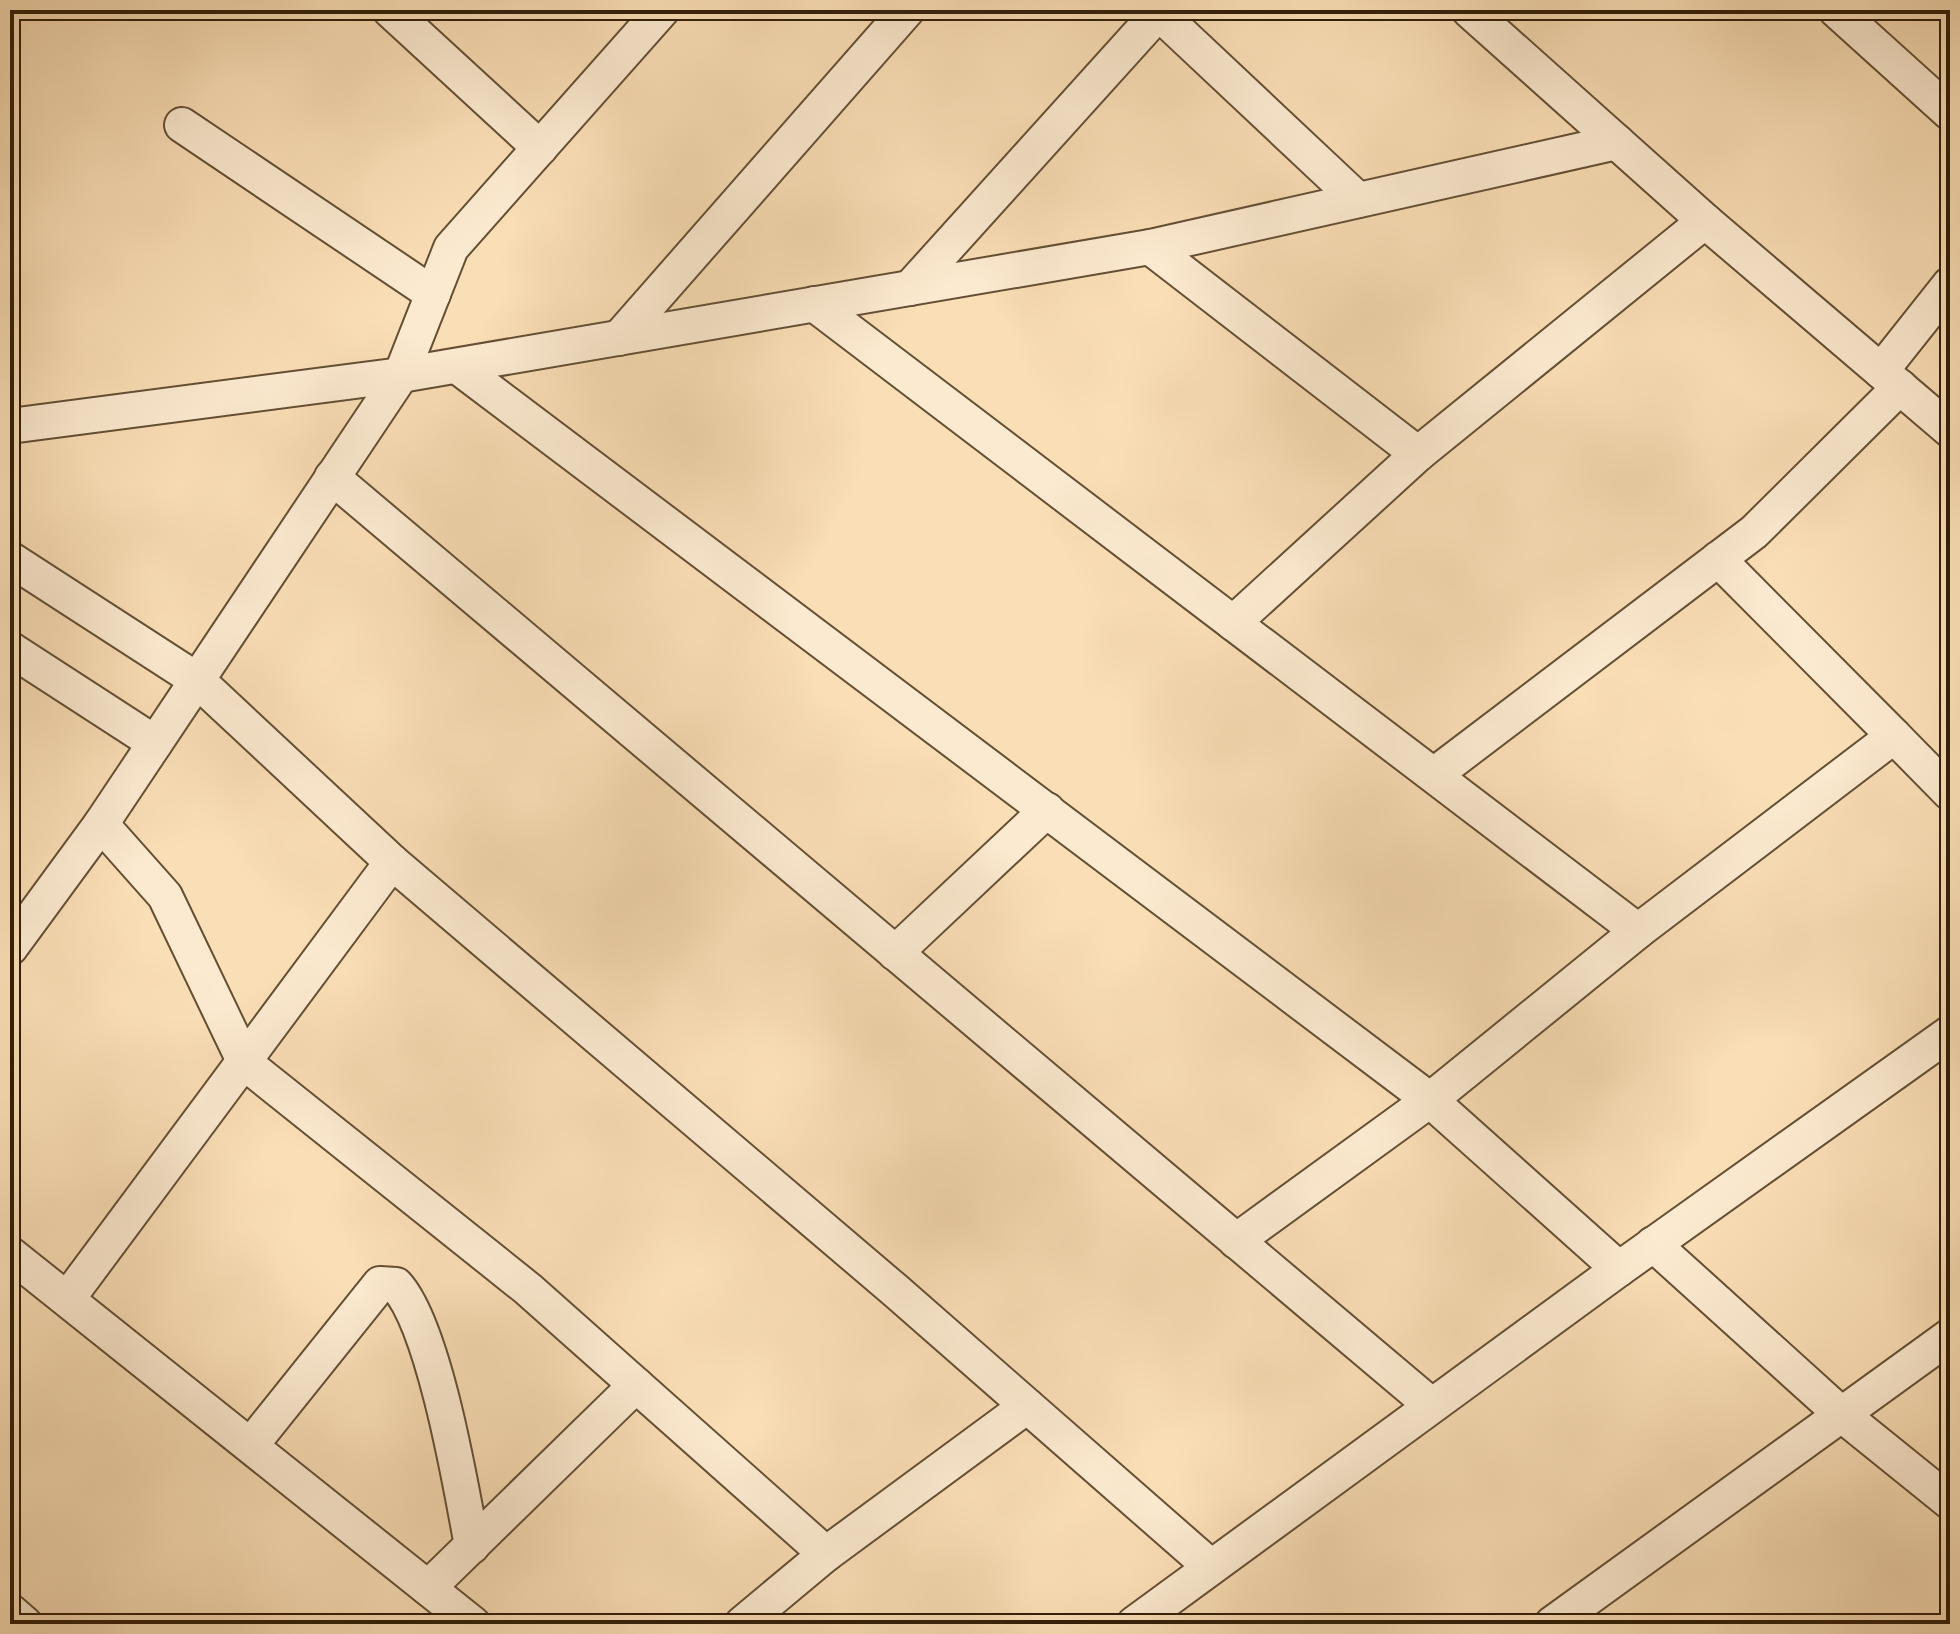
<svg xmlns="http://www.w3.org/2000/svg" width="1960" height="1634" viewBox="0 0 1960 1634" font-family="'EB Garamond',serif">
	<rect width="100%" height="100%" fill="#fadeb6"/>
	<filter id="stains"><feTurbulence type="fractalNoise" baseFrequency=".0025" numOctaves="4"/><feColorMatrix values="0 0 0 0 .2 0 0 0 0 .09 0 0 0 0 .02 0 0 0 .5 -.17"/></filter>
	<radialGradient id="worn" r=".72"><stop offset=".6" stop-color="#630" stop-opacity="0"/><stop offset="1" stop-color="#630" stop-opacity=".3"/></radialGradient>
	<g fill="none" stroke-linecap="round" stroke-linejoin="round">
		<g stroke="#644f34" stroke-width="38">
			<g id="minor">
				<path d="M 390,10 L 540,148"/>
				<path d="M 1469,10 L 1705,221 L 1950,430"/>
				<path d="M 1836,10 L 1950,113"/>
				<path d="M 1159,13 L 1358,200"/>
				<path d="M 182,125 L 433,294"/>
				<path d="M 1150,247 L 1418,454"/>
				<path d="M 910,288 L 1161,10"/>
				<path d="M 814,304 L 1638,931"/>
				<path d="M 619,338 L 907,10"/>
				<path d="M 457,366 L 1430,1100 L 1619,1269"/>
				<path d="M 1881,371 L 1950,284"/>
				<path d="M 10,426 L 401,375 L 1150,247 L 1617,142"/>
				<path d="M 332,477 L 1431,1405"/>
				<path d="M 10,559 L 197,680 L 392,862 L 896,1291 L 1211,1567"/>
				<path d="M 1718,559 L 1894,736"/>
				<path d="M 1233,623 L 1418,454 L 1705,221"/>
				<path d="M 10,649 L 155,743"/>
				<path d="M 1434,775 L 1754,532 L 1900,387"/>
				<path d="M 101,824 L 165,896 L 245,1063 L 528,1289 L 826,1554"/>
				<path d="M 10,948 L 101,824 L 401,375 L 451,248 L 662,10"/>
				<path d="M 895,953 L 1047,810"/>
				<path d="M 1236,1241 L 1430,1100 L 1638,931 L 1894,736 L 1950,793"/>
				<path d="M 1653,1244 L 1841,1414 L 1950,1502"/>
				<path d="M 10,1254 L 473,1624"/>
				<path d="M 68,1298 L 392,862"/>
				<path d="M 251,1445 L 380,1284 L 396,1285 C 434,1326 461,1486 472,1546"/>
				<path d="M 428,1588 L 636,1385"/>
				<path d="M 10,1611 L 25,1624"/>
				<path d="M 742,1624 L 826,1554 L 1027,1406"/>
				<path d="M 1134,1624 L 1619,1269 L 1950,1033"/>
				<path d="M 1552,1624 L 1950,1336"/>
			</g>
		</g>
		<use href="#minor" stroke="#fcead0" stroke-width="34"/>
	</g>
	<rect width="1960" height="1634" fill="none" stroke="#fadeb6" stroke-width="40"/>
	<rect x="12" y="12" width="1936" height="1610" fill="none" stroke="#321f09" stroke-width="4"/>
	<rect x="20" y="20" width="1920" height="1594" fill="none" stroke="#321f09" stroke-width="2"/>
	<rect width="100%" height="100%" filter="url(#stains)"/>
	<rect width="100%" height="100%" fill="url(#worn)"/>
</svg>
